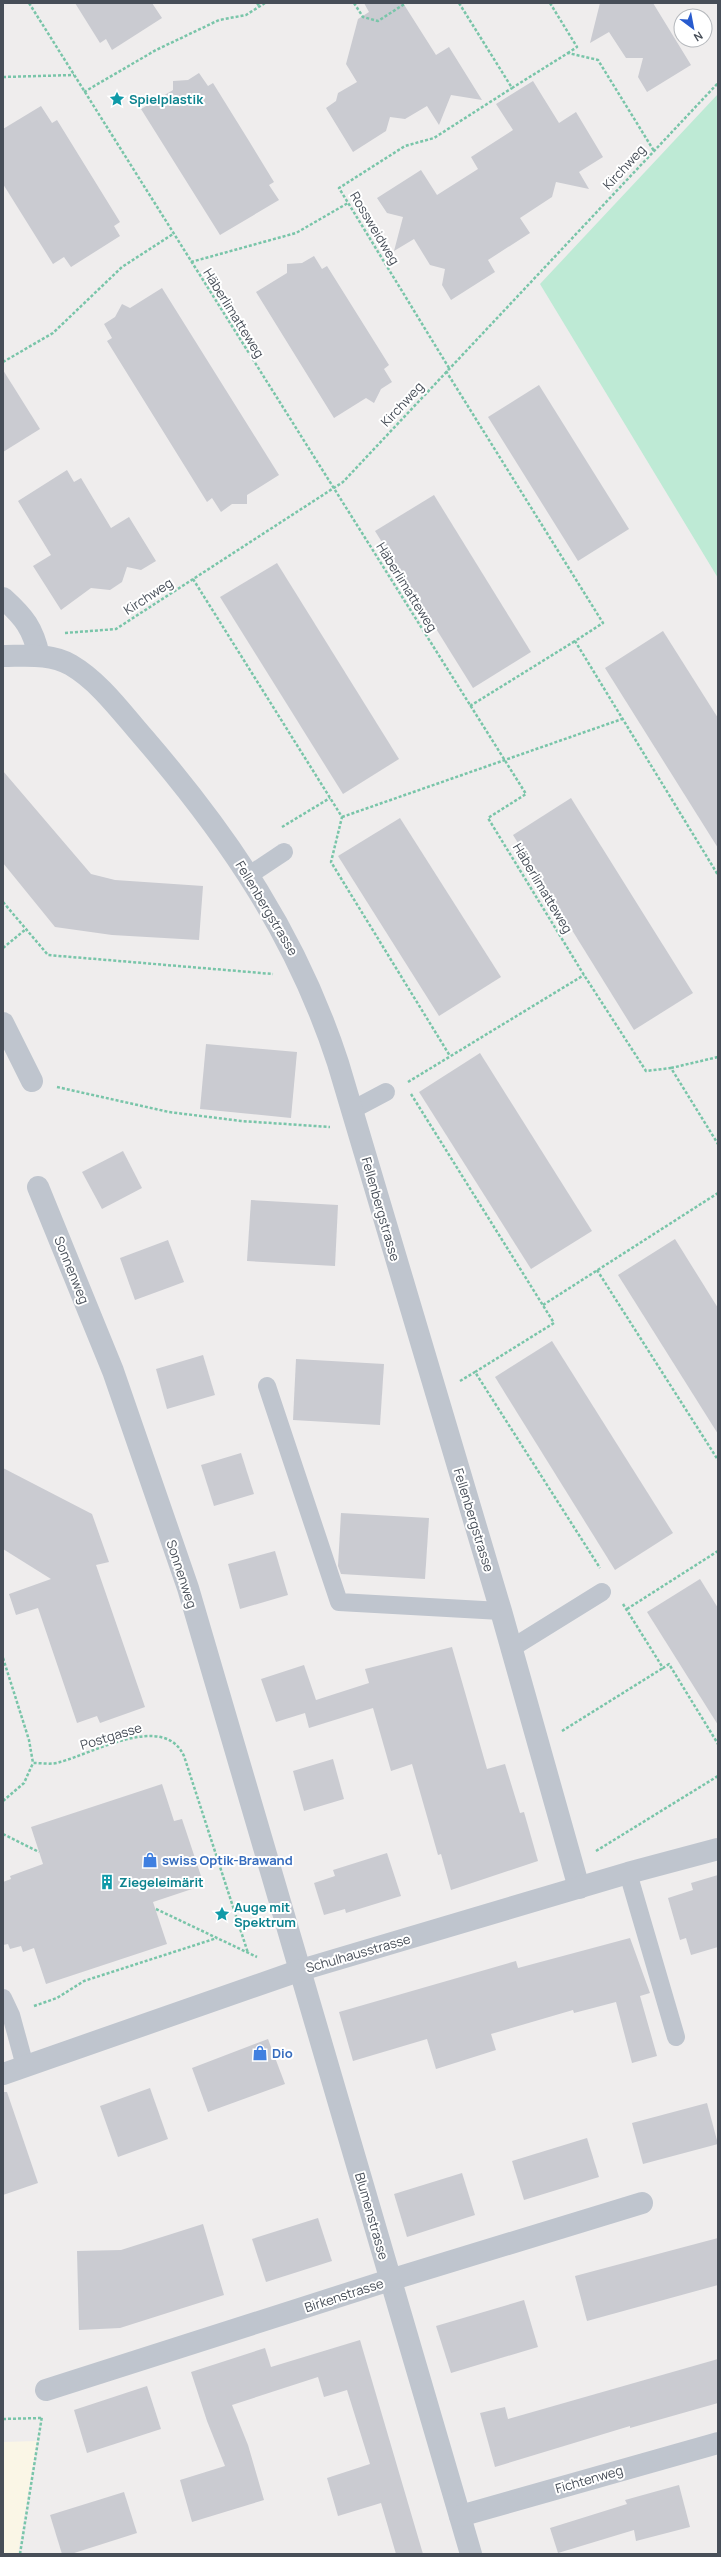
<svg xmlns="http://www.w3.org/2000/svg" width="721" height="2557" viewBox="0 0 721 2557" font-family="Manrope,sans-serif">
	<rect width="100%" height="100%" fill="#efeded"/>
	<path fill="#faf6e6" d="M 37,2441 L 18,2554 L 3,2554 L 3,2442 Z"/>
	<path fill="#beead5" d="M 718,94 L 718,578 L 540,284 Z"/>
	<g fill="#cacbd1">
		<path d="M 75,3 L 152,3 L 162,18 L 112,50 L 106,39 L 100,43 Z"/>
		<path d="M 364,3 L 403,3 L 436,55 L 449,47 L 482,100 L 451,95 L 439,125 L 427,106 L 405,119 L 390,117 L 386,131 L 353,152 L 326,108 L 336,101 L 338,93 L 357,82 L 346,64 L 358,19 L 369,12 Z"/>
		<path d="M 600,3 L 653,3 L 691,65 L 647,92 L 638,77 L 643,58 L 626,58 L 609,32 L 590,43 Z"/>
		<path d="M 199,73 L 208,86 L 213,83 L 249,141 L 274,182 L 269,185 L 279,200 L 220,235 L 141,109 L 173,90 L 173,81 L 188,80 Z"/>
		<path d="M 533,81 L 559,123 L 576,112 L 603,157 L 579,172 L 589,189 L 556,182 L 552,197 L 520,218 L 530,233 L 488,260 L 495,272 L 451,300 L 442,285 L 445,269 L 430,265 L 414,239 L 394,251 L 403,217 L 387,213 L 377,198 L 421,170 L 437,195 L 478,169 L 471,157 L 513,130 L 496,104 Z"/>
		<path d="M 41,106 L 52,123 L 57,120 L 120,222 L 114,226 L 120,236 L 71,267 L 64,257 L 53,264 L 3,184 L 3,129 Z"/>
		<path d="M 314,256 L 322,269 L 327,266 L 389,365 L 384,369 L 392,382 L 381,389 L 374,403 L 366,398 L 334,418 L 256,292 L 287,273 L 287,264 L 302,263 Z"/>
		<path d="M 162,288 L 279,475 L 247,495 L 247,504 L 232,504 L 221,512 L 212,498 L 207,502 L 107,341 L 112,338 L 104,324 L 115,317 L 122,304 L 130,308 Z"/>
		<path d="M 3,370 L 40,429 L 3,452 Z"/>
		<path d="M 539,385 L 629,529 L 578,561 L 488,417 Z"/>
		<path d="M 67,470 L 74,482 L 81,478 L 111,528 L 129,517 L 156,561 L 141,570 L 127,567 L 122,582 L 110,590 L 91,588 L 61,610 L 33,566 L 51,555 L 18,501 Z"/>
		<path d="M 434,495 L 531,652 L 473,688 L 375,531 Z"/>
		<path d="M 277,563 L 399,759 L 343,794 L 220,597 Z"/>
		<path d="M 663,631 L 718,718 L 718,848 L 605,668 Z"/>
		<path d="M 3,771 L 91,874 L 115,880 L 203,886 L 199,940 L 112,935 L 55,927 L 3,863 Z"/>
		<path d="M 571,798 L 693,993 L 634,1030 L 513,835 Z"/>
		<path d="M 400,818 L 501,977 L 439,1016 L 338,856 Z"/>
		<path d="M 206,1044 L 297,1052 L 291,1118 L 200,1109 Z"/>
		<path d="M 480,1053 L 592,1231 L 531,1269 L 419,1092 Z"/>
		<path d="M 123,1151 L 142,1188 L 102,1209 L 82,1172 Z"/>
		<path d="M 251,1200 L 338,1205 L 335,1266 L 247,1261 Z"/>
		<path d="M 675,1239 L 718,1308 L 718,1434 L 618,1275 Z"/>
		<path d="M 168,1240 L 184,1282 L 135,1300 L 120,1258 Z"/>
		<path d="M 552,1341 L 673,1533 L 615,1570 L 495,1377 Z"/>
		<path d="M 203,1355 L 215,1395 L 167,1409 L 156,1369 Z"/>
		<path d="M 296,1359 L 384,1364 L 380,1425 L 293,1420 Z"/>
		<path d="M 241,1453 L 254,1494 L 214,1506 L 201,1465 Z"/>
		<path d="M 3,1468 L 92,1514 L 109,1562 L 96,1565 L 145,1707 L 100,1723 L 97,1716 L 77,1723 L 38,1608 L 16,1615 L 9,1594 L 51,1579 L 3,1549 Z"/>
		<path d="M 341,1513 L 429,1518 L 425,1579 L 341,1574 L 338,1566 Z"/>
		<path d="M 275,1551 L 288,1595 L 240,1609 L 228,1564 Z"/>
		<path d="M 700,1579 L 718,1608 L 718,1725 L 647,1612 Z"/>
		<path d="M 452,1647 L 487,1769 L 505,1764 L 520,1813 L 524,1812 L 538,1861 L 451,1890 L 441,1854 L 438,1855 L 412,1764 L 391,1771 L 373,1708 L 309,1728 L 305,1713 L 276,1722 L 261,1679 L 304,1665 L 316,1700 L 369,1683 L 365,1669 Z"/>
		<path d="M 333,1759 L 344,1799 L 304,1811 L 293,1771 Z"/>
		<path d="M 162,1784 L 174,1821 L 182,1819 L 204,1885 L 153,1902 L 167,1944 L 46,1984 L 34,1948 L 23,1952 L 21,1946 L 10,1949 L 8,1944 L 3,1945 L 3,1882 L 11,1879 L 10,1876 L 43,1864 L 31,1827 Z"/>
		<path d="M 387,1853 L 401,1896 L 346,1913 L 345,1909 L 324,1915 L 314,1883 L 335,1876 L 333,1870 Z"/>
		<path d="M 718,1875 L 718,1947 L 691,1955 L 686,1938 L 680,1940 L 668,1898 L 693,1890 L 691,1883 Z"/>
		<path d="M 630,1938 L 650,1993 L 640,1996 L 657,2056 L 632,2063 L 616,2002 L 574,2013 L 573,2010 L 491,2034 L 496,2050 L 436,2069 L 427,2039 L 353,2061 L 339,2012 L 516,1961 L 518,1968 Z"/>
		<path d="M 268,2039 L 285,2084 L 208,2112 L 192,2068 Z"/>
		<path d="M 150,2088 L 168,2139 L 118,2157 L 100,2106 Z"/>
		<path d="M 3,2092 L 7,2092 L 38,2183 L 3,2195 Z"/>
		<path d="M 707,2103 L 718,2144 L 643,2164 L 632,2123 Z"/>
		<path d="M 587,2138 L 599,2177 L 524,2200 L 512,2161 Z"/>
		<path d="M 462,2173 L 475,2215 L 407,2237 L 394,2194 Z"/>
		<path d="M 318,2218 L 332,2261 L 266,2282 L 252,2239 Z"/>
		<path d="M 203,2224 L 224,2295 L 120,2328 L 79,2330 L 77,2251 L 121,2250 Z"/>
		<path d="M 718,2238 L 718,2285 L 587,2321 L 575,2276 Z"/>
		<path d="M 524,2300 L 538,2347 L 451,2373 L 436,2326 Z"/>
		<path d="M 360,2340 L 423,2554 L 396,2554 L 381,2503 L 338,2516 L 327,2478 L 370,2464 L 347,2390 L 324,2397 L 318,2377 L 232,2405 L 248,2445 L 264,2500 L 192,2522 L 180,2480 L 225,2466 L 207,2421 L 191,2372 L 265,2348 L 271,2367 Z"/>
		<path d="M 718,2359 L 718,2403 L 630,2428 L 630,2426 L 495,2467 L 480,2413 L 505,2407 L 508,2419 Z"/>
		<path d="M 147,2386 L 161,2429 L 87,2453 L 74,2410 Z"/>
		<path d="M 679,2485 L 690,2527 L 636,2541 L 634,2530 L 558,2553 L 550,2528 L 627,2504 L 625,2500 Z"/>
		<path d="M 124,2492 L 137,2533 L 71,2554 L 62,2554 L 50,2515 Z"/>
	</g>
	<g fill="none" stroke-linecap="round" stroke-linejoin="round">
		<g stroke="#79c5a9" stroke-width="2.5" stroke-dasharray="3 2" stroke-linecap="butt">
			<path d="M 29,3 L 526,794 L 488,818 L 584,975 L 646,1071 L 671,1068 L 718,1144"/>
			<path d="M 257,3 L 260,7"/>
			<path d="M 354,3 L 363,17 L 378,21 L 406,3"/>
			<path d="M 459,3 L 512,88 L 568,53 L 598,60 L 654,151"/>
			<path d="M 550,3 L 577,47 L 568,53"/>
			<path d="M 3,77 L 74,75"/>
			<path d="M 84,92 L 156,50 L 219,20 L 246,15 L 265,3"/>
			<path d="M 191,262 L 296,233 L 348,203"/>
			<path d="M 3,362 L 53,333 L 122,267 L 173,234"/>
			<path d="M 449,368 L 339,188 L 405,146 L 434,138 L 512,88"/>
			<path d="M 446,371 L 603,623 L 575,641 L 718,875"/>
			<path d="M 193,579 L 342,817 L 331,862 L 450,1056"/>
			<path d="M 65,633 L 116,629 L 343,482 L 718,83"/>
			<path d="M 470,706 L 575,641"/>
			<path d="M 342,817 L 622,719"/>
			<path d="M 282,827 L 330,798"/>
			<path d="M 3,902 L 48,955 L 273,974"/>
			<path d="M 3,948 L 26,929"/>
			<path d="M 671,1068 L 718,1057"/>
			<path d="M 408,1082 L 584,975"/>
			<path d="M 57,1087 L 169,1112 L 241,1121 L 330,1127"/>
			<path d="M 411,1094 L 554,1323 L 475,1372 L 600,1568"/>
			<path d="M 597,1270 L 718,1460"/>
			<path d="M 543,1305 L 718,1193"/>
			<path d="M 460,1381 L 475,1372"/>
			<path d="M 623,1604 L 663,1668 L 669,1664 L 718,1744"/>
			<path d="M 627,1609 L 718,1551"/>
			<path d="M 3,1658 L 29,1740 L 33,1763 C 42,1763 52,1765 60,1762 C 94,1753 164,1712 184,1756 L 248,1953"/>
			<path d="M 562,1731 L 663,1668"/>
			<path d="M 3,1801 L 24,1783 L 33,1763"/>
			<path d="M 3,1834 L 39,1852"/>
			<path d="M 596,1851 L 718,1776"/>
			<path d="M 156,1909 L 257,1957"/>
			<path d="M 34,2006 L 57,1998 L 84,1981 L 217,1938"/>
			<path d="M 3,2419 L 42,2418"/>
			<path d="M 20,2554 L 42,2416"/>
		</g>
		<g stroke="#bfc5ce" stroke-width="18">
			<path d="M 248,876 L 284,852"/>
			<path d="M 352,1110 L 386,1092"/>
			<path d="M 267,1386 L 339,1602 L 501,1611"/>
			<path d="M 510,1649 L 602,1592"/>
			<path d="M 628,1873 L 676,2037"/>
			<path d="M 3,1998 L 11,2015 L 25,2066"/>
		</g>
		<path stroke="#bfc5ce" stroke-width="22" d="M 3,598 C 24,617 33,628 39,656"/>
		<g stroke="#bfc5ce" stroke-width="22">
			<path d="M 3,656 C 26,656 50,653 71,665 C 100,682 122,713 144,738 C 230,838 297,937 338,1063 L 501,1611 L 579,1888"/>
			<path d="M 3,1023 L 32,1081"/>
			<path d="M 38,1187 L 113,1371 L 188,1588 L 471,2554"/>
			<path d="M 46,2390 L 390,2280 L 642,2203"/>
			<path d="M 460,2516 L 718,2443"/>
		</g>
		<path stroke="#bfc5ce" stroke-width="22" d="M 3,2074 L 301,1970 L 628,1873 L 718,1849"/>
	</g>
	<defs>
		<g id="sight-bare" transform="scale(1.2)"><path d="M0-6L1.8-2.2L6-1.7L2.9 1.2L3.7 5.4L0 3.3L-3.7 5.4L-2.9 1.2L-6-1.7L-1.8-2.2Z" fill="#0f9aa8" stroke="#fff" stroke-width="2.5" paint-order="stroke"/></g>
		<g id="shop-bare" transform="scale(1.2)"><path d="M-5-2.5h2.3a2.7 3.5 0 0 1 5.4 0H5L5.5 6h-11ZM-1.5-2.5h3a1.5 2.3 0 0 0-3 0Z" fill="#3f7fe0" stroke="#fff" stroke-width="2.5" paint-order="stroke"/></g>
		<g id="building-bare" transform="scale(1.2)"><path d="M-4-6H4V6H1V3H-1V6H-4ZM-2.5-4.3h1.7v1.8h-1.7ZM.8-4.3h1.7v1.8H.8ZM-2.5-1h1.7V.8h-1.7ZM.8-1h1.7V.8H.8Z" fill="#0f9aa8" stroke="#fff" stroke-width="2.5" paint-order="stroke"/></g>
	</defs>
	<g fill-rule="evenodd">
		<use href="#sight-bare" x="117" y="99"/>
		<use href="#shop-bare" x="150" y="1860"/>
		<use href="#building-bare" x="107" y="1882"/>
		<use href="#sight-bare" x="222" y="1914"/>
		<use href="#shop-bare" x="260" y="2053"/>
	</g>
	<g text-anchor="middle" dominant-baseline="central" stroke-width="4" stroke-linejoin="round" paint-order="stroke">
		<g font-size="13" font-weight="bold" fill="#0d838f" stroke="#fff" text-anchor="start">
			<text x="129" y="99">Spielplastik</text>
			<text x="119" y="1882">Ziegeleimärit</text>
			<text x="234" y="1907">Auge mit<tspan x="234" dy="15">Spektrum</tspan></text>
		</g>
		<g font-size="13" fill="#474e58" stroke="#fff">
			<text transform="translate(624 167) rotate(-47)">Kirchweg</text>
			<text transform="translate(375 228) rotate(59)">Rossweidweg</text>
			<text transform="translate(234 313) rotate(58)">Häberlimatteweg</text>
			<text transform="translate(402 404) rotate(-47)">Kirchweg</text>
			<text transform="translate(407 587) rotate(58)">Häberlimatteweg</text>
			<text transform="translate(148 596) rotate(-33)">Kirchweg</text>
			<text transform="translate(543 888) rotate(59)">Häberlimatteweg</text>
			<text transform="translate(267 908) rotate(59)">Fellenbergstrasse</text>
			<text transform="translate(381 1209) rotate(74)">Fellenbergstrasse</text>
			<text transform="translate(72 1270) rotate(68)">Sonnenweg</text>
			<text transform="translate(474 1520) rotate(73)">Fellenbergstrasse</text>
			<text transform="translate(182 1574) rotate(72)">Sonnenweg</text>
			<text transform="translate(111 1736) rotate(-17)">Postgasse</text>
			<text transform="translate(358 1953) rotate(-16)">Schulhausstrasse</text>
			<text transform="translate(372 2216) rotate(74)">Blumenstrasse</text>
			<text transform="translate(344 2295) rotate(-18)">Birkenstrasse</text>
			<text transform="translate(589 2479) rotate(-16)">Fichtenweg</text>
		</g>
		<g font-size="13" font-weight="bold" fill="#366cbe" stroke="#fff" text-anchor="start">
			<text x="162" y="1860">swiss Optik-Brawand</text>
			<text x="272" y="2053">Dio</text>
		</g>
	</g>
	<rect width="721" height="2557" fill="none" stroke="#474e58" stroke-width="8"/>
	<g transform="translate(693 28) rotate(148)"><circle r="19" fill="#ffffff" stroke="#b5b8bc"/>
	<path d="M0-3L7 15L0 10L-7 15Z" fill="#285bce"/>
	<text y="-6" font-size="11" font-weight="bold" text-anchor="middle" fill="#474e58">N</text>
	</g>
</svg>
